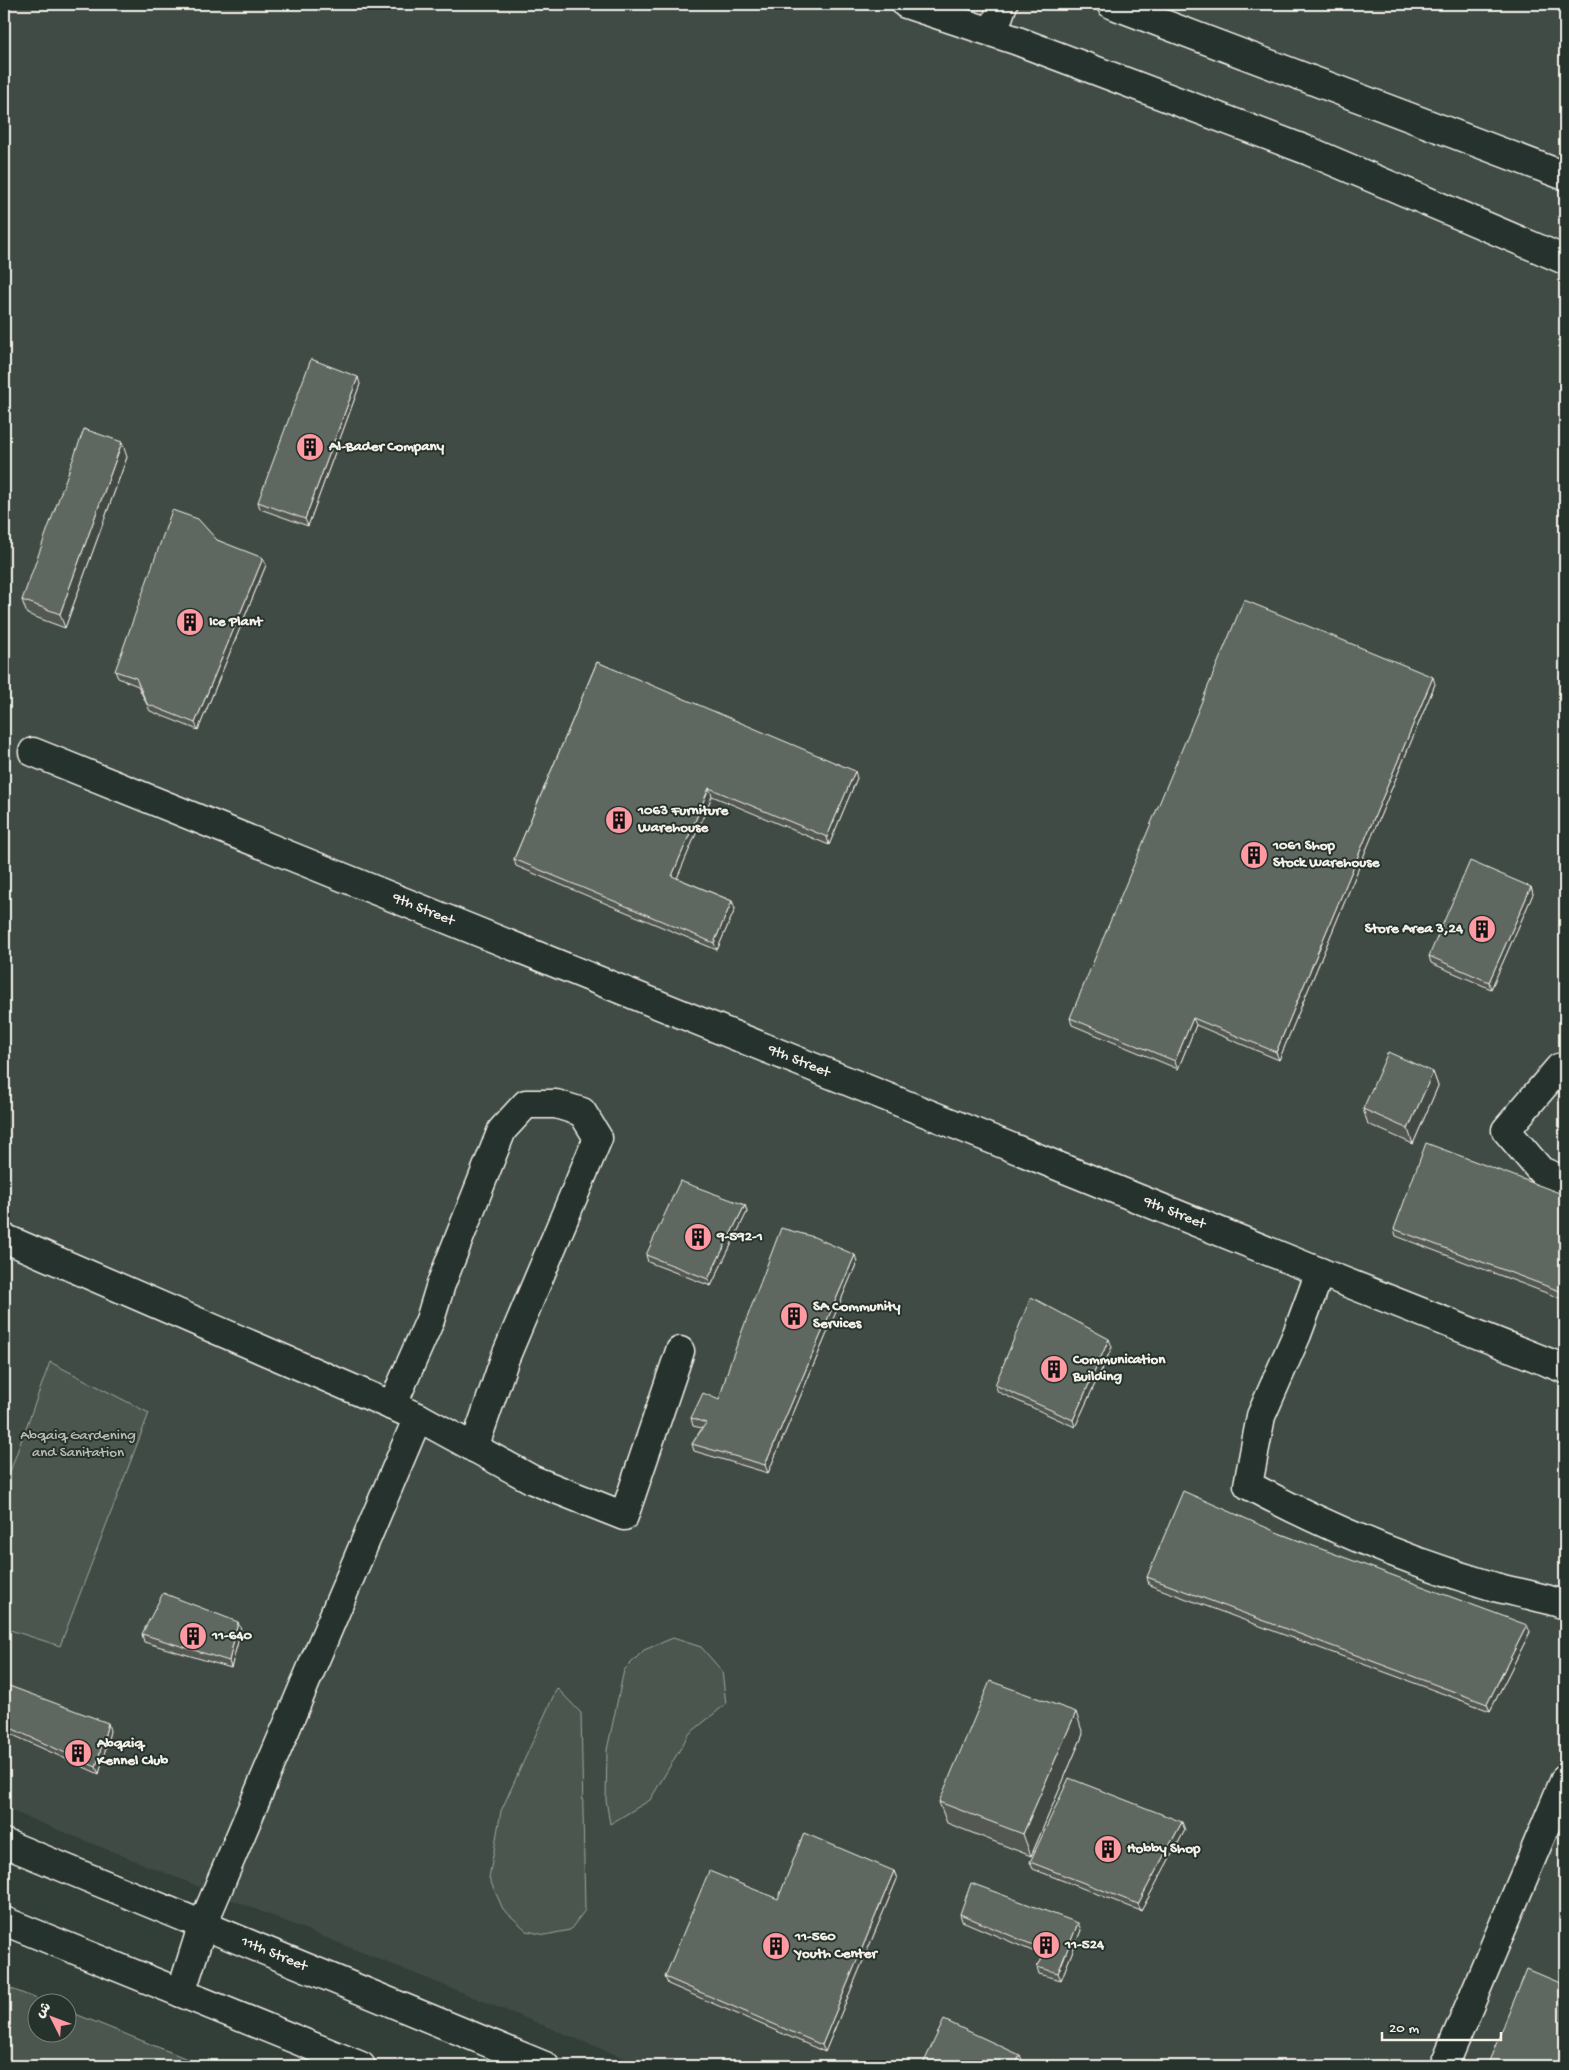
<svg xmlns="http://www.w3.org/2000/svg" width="1569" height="2070" viewBox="0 0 1569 2070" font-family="'Gochi Hand','Playpen Sans Arabic',sans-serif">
	<rect width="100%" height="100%" fill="#323e38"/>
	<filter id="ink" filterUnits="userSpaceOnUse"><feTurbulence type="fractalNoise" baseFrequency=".02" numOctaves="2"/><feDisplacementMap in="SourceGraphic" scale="10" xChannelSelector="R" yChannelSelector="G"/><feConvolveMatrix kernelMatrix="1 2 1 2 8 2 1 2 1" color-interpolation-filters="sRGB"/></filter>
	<g filter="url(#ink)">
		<path fill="#404b44" d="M 4,4 L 1565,4 L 1565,2066 L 644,2066 L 4,1808 Z"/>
		<g fill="#4c564f" stroke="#a0a49c">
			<path d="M 50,1362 L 149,1413 L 60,1646 L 4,1628 L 4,1488 Z"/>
			<path d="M 673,1638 L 701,1647 L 722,1671 L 726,1704 L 689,1734 L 650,1800 L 610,1824 L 606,1800 L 607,1750 L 624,1670 L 644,1650 Z"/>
			<path d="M 557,1688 L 581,1713 L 585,1910 L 570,1930 L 545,1935 L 527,1931 L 503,1909 L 489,1878 L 501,1811 Z"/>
			<path d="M 4,1986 L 45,2002 L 38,2002 L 38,2032 L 68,2032 L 68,2011 L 205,2066 L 4,2066 Z"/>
		</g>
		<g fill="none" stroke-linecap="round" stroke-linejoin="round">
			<g stroke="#f4f1e8" stroke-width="31">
				<g id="minor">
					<path d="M 906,4 L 1015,40 L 1309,151 L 1565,260"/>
					<path d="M 1111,4 L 1565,176"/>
					<path d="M 993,32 L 1003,4"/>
					<path id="s1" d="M 33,752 L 1320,1272 L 1565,1369"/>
					<path d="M 1565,1070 L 1559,1068 L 1506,1130 L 1541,1171 L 1565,1181"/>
					<path d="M 4,1238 L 418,1417 L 203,1924 L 181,1993"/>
					<path d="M 1320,1272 L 1297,1334 L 1261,1416 L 1248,1485 C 1326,1527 1410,1562 1495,1587 C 1518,1593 1543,1597 1565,1605"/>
					<path d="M 392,1406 L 430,1320 L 441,1284 L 502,1130 L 526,1104 L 556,1104 L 582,1112 L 598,1138 L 505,1358 L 474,1448"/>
					<path d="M 418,1417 L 533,1480 L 624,1516 L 680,1351"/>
					<path id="s2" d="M 4,1843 L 545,2066"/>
					<path d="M 4,1921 L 361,2066"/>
					<path d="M 1444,2066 L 1565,1779"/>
				</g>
			</g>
			<use href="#minor" stroke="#26332d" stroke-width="28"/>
		</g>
		<g fill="#525953" stroke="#f4f1e8">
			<path d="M 360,384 L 308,526 L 260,509 L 258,502 Z"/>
			<path d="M 127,457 L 65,628 L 27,614 L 22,600 Z"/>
			<path d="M 217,540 L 266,565 L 198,730 L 150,711 L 138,686 L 118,678 L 115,671 Z"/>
			<path d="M 597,662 L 857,778 L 829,845 L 712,796 L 677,878 L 732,901 L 735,909 L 717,950 L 516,866 L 514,859 Z"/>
			<path d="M 1435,684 L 1279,1060 L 1196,1025 L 1178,1069 L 1072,1025 L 1070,1018 Z"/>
			<path d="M 1531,887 L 1533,894 L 1491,989 L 1431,963 L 1429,956 Z"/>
			<path d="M 1433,1072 L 1438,1086 L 1413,1144 L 1368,1124 L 1363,1109 Z"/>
			<path d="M 1565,1195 L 1565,1300 L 1396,1236 L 1394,1229 Z"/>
			<path d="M 745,1205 L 747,1212 L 711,1286 L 648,1262 L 646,1255 Z"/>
			<path d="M 857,1262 L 768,1473 L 694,1451 L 692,1444 L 702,1428 L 693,1426 L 691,1418 L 719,1400 Z"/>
			<path d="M 1112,1347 L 1075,1427 L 998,1392 L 995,1385 Z"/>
			<path d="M 1281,1534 L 1530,1632 L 1490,1711 L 1149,1585 L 1147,1577 Z"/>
			<path d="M 241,1630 L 231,1668 L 144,1642 L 142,1634 Z"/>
			<path d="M 4,1684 L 110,1731 L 99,1774 L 4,1731 Z"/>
			<path d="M 1083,1734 L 1031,1856 L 947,1823 L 939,1802 Z"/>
			<path d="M 1185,1830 L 1141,1911 L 1033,1869 L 1030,1862 Z"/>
			<path d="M 894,1871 L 897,1879 L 825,2052 L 668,1984 L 665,1977 L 778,1899 Z"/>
			<path d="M 960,1914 L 1081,1930 L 1061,1980 L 1039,1974 L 1037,1967 L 1044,1956 L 962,1921 Z"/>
		</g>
		<g fill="#424944" stroke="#f4f1e8">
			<path d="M 358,377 L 360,384 L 308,526 L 305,519 Z"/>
			<path d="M 122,442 L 127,457 L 65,628 L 60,614 Z"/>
			<path d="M 263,558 L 266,565 L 198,730 L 195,723 Z"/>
			<path d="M 1433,677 L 1435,684 L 1279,1060 L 1276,1052 Z"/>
			<path d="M 855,771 L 857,778 L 829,845 L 827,837 Z"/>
			<path d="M 709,788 L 712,796 L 675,883 L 672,876 Z"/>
			<path d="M 1531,887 L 1533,894 L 1491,989 L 1489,982 Z"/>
			<path d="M 732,901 L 735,909 L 717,950 L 714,943 Z"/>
			<path d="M 1193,1018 L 1196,1025 L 1178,1069 L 1175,1061 Z"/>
			<path d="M 1433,1072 L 1438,1086 L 1413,1144 L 1408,1129 Z"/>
			<path d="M 745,1205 L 747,1212 L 711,1286 L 708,1279 Z"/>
			<path d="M 855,1255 L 857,1262 L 768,1473 L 765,1465 Z"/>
			<path d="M 1109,1339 L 1112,1347 L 1075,1427 L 1073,1420 Z"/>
			<path d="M 238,1622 L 241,1630 L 231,1668 L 229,1661 Z"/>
			<path d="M 1527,1625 L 1530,1632 L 1490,1711 L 1487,1704 Z"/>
			<path d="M 1076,1712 L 1083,1734 L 1031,1856 L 1023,1834 Z"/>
			<path d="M 108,1723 L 110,1731 L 99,1774 L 96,1767 Z"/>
			<path d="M 1182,1822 L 1185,1830 L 1141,1911 L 1138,1904 Z"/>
			<path d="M 894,1871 L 897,1879 L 825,2052 L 822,2045 Z"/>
			<path d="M 1078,1923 L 1081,1930 L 1061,1980 L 1058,1973 Z"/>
			<path d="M 1020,2055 L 1023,2062 L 1021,2066 L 1015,2066 Z"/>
		</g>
		<g fill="#5f6861" stroke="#f4f1e8">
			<path d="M 311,359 L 358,377 L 305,519 L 258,502 Z"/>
			<path d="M 84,429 L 122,442 L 60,614 L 22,600 Z"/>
			<path d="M 172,510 L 198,519 L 217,540 L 263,558 L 195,723 L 147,704 L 136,678 L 115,671 Z"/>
			<path d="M 1244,600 L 1433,677 L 1276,1052 L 1193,1018 L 1175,1061 L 1070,1018 Z"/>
			<path d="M 597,662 L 855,771 L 827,837 L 709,788 L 672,876 L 732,901 L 714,943 L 514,859 Z"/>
			<path d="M 1470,861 L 1531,887 L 1489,982 L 1429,956 Z"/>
			<path d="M 1388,1052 L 1433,1072 L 1408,1129 L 1363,1109 Z"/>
			<path d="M 1426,1143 L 1565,1195 L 1565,1293 L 1394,1229 Z"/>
			<path d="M 680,1181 L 745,1205 L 708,1279 L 646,1255 Z"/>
			<path d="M 781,1228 L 814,1237 L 855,1255 L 765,1465 L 692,1444 L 706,1423 L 691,1418 L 703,1393 L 719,1400 L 730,1363 Z"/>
			<path d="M 1031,1297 L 1109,1339 L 1073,1420 L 995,1385 Z"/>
			<path d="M 1183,1491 L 1281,1534 L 1527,1625 L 1487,1704 L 1147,1577 Z"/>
			<path d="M 163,1593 L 238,1622 L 229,1661 L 142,1634 Z"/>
			<path d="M 990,1681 L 1076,1712 L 1023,1834 L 939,1802 Z"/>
			<path d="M 4,1684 L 108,1723 L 96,1767 L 4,1725 Z"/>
			<path d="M 1069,1778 L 1182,1822 L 1138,1904 L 1030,1862 Z"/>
			<path d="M 804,1833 L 894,1871 L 822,2045 L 665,1977 L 709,1871 L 778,1899 Z"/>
			<path d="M 971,1883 L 1078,1923 L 1058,1973 L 1037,1967 L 1047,1951 L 960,1914 Z"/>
			<path d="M 1527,1969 L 1565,1985 L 1565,2066 L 1487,2066 Z"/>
			<path d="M 944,2020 L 1020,2055 L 1015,2066 L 922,2066 Z"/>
		</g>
	</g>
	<defs>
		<g id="building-disc" transform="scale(1.4375)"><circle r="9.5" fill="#ff9aa2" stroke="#26332d"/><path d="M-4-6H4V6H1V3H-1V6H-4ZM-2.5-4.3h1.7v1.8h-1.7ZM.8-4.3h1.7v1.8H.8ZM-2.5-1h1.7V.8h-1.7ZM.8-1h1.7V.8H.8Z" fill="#111"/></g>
	</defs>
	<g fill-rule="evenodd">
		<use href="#building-disc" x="310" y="447"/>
		<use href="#building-disc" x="190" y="622"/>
		<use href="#building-disc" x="619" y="820"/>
		<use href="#building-disc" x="1254" y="855"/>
		<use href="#building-disc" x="1482" y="929"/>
		<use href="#building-disc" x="698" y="1237"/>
		<use href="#building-disc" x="794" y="1316"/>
		<use href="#building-disc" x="1054" y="1369"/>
		<use href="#building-disc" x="193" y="1636"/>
		<use href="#building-disc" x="78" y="1753"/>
		<use href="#building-disc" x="1108" y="1849"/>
		<use href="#building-disc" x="1046" y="1945"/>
		<use href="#building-disc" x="776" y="1946"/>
	</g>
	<g text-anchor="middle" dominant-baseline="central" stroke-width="4" stroke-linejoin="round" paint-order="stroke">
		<g font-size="15" font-weight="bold" fill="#f4f1e8" stroke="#26332d" text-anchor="start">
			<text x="329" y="447">Al-Bader Company</text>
			<text x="209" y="622">Ice Plant</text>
			<text x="638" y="811">1063 Furniture<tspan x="638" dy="17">Warehouse</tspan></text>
			<text x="1273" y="846">1061 Shop<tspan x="1273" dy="17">Stock Warehouse</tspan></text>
			<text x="1463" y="929" text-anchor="end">Store Area 3,24</text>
			<text x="717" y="1237">9-592-1</text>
			<text x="813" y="1307">SA Community<tspan x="813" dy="17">Services</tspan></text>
			<text x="1073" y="1360">Communication<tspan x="1073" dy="17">Building</tspan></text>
			<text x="212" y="1636">11-640</text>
			<text x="97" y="1744">Abqaiq<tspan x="97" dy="17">Kennel Club</tspan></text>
			<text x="1127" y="1849">Hobby Shop</text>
			<text x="795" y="1937">11-560<tspan x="795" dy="17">Youth Center</tspan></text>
			<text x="1065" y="1945">11-524</text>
		</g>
		<g font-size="15" fill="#f4f1e8" stroke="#26332d">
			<text stroke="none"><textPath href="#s1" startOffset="421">9th Street</textPath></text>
			<text stroke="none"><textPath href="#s1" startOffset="826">9th Street</textPath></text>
			<text stroke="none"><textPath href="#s1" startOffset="1231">9th Street</textPath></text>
			<text stroke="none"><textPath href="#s2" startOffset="292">11th Street</textPath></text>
		</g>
		<g font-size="15" fill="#b9bbb2" stroke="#26332d">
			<text x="78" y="1436">Abqaiq Gardening<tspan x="78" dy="17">and Sanitation</tspan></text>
		</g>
	</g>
	<rect width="1569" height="2070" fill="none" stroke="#26332d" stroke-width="20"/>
	<rect x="10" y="10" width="1549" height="2050" fill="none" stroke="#f4f1e8" stroke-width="2" filter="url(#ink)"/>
	<g transform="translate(52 2018) rotate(312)"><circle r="24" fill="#26332d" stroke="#787f78"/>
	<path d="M0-4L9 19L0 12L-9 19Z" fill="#ff9aa2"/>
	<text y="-8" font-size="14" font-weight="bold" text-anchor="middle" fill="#f4f1e8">ش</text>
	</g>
	<path d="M1382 2032v8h119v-8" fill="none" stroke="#f4f1e8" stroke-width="2.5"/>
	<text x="1389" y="2032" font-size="15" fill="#f4f1e8" stroke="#26332d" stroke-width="4" paint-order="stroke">20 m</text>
</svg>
